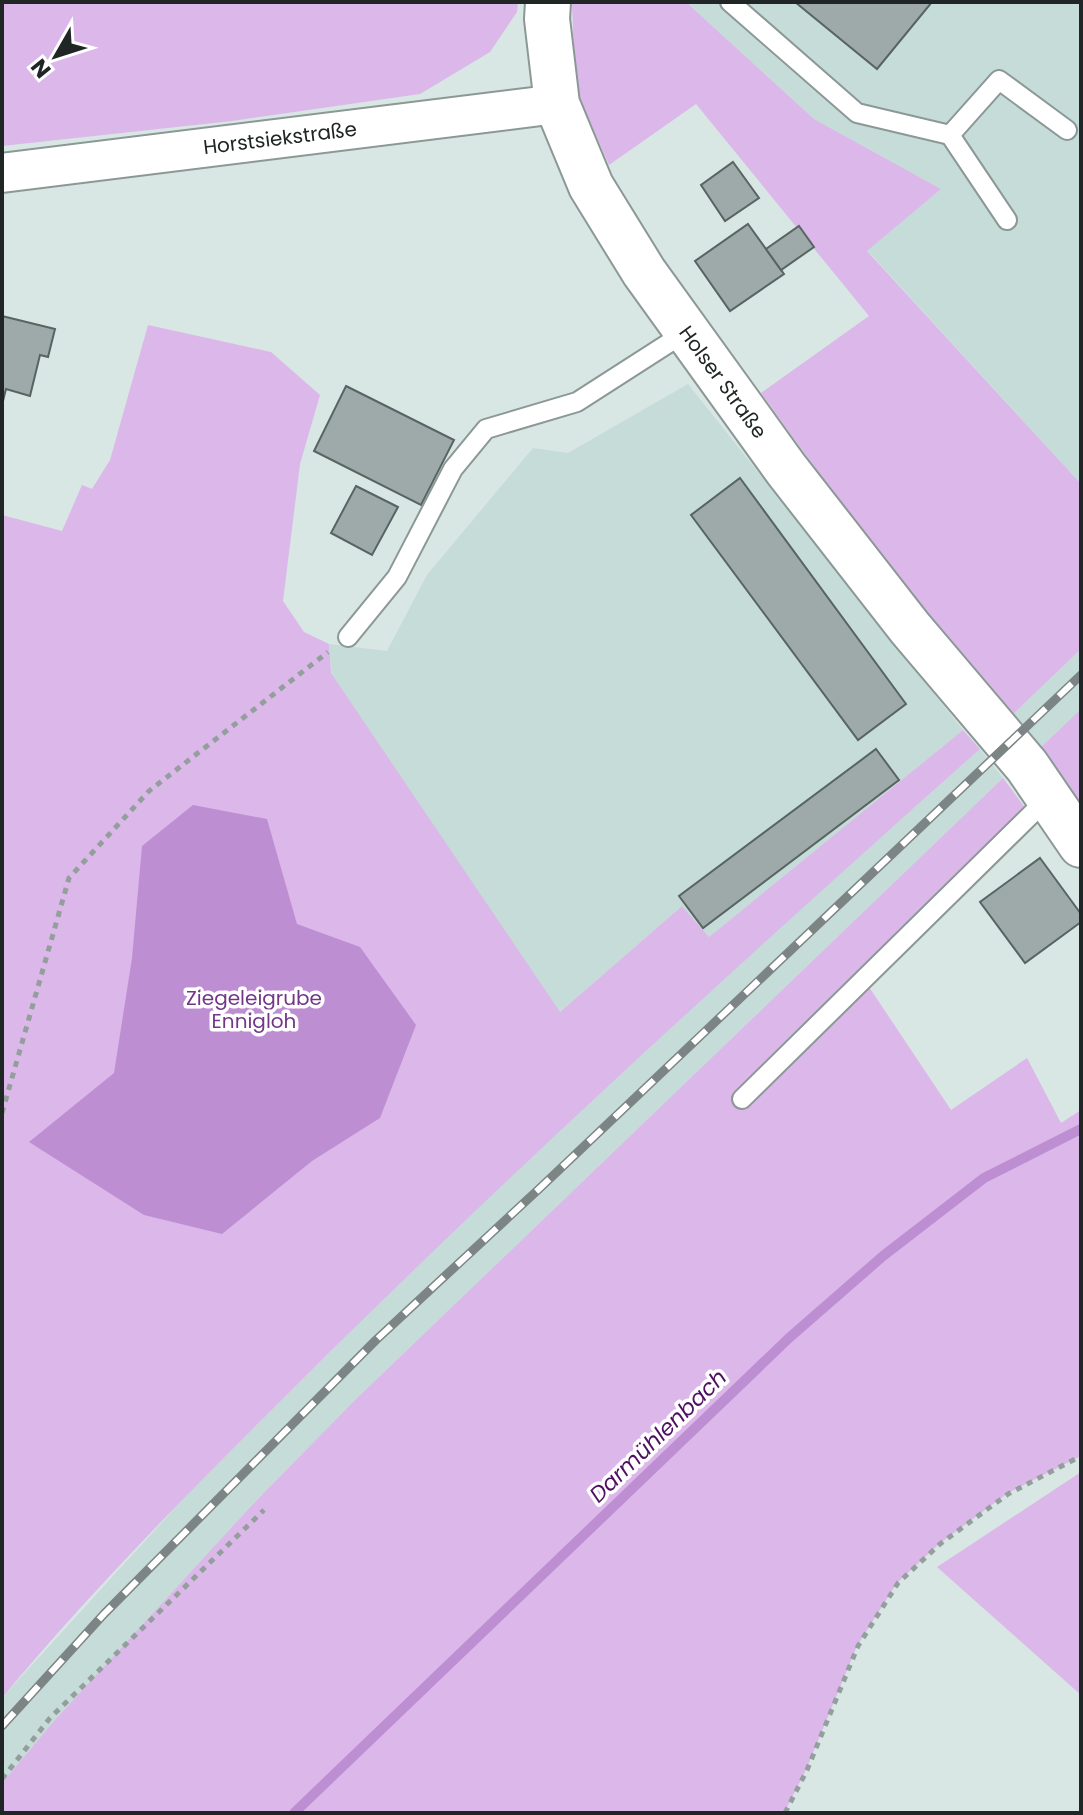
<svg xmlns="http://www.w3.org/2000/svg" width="1083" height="1815" viewBox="0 0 1083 1815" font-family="Poppins,sans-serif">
	<rect width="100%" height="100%" fill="#d8e6e4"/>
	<g fill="#c5dcd9">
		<path d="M 686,2 L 1081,2 L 1081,484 L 867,250 L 941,189 L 814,119 Z"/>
		<path d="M 688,384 L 963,730 L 709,937 L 682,906 L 524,1043 L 336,728 L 329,644 L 387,651 L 427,575 L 533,448 L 568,453 Z"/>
		<path d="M 1081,649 L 1081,709 L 1037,751 L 1009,718 Z"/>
		<path d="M 980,749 L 1003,778 L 355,1400 L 253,1504 L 54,1721 L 2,1783 L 2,1698 L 196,1485 L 444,1239 L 733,969 Z"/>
	</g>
	<g fill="#dbb8e9">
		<path d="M 2,2 L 518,2 L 517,12 L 490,52 L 420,94 L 232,121 L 2,146 Z"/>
		<path d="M 572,2 L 686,2 L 814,119 L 941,189 L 867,251 L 1081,484 L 1081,649 L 1009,718 L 923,617 L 761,393 L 869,316 L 696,104 L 609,165 L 575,87 Z"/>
		<path d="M 148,325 L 271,352 L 320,395 L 300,464 L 283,601 L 304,632 L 329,644 L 331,673 L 560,1012 L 682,906 L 709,937 L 963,730 L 980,749 C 761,944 545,1140 337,1345 C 222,1459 106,1573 2,1698 L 2,515 L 62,531 L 82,485 L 92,489 L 110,460 Z"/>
		<path d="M 1081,709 L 1081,812 L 1037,751 Z"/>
		<path d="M 1003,778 L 1029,813 L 861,975 L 951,1110 L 1027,1058 L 1061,1123 L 1081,1110 L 1081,1456 L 1008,1493 L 939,1544 L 897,1583 L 857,1646 L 806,1770 L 784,1813 L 2,1813 L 2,1783 L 54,1721 L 253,1504 L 355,1400 Z"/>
		<path d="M 1081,1472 L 1081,1695 L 937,1567 Z"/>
	</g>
	<path fill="#be8ed2" d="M 193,805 L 267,819 L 297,924 L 360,947 L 416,1025 L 380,1118 L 312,1161 L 222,1234 L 144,1215 L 29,1142 L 114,1073 L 132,958 L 142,846 Z"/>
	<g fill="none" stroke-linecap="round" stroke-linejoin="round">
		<path stroke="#be8ed2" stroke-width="10" d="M 294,1813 L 789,1338 L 883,1256 L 984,1178 L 1081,1129"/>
	</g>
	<g fill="#9daaa9" stroke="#586462" stroke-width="2">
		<path d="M 795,2 L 932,2 L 877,69 Z"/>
		<path d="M 733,162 L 759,198 L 725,221 L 701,185 Z"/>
		<path d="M 748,224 L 784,274 L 730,311 L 695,261 Z"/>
		<path d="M 799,226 L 814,247 L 781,270 L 766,249 Z"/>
		<path d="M 2,316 L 55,329 L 48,357 L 40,355 L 30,396 L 6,389 L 2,405 Z"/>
		<path d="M 346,386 L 454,440 L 421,505 L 314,451 Z"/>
		<path d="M 740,478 L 906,704 L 858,740 L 691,515 Z"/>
		<path d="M 356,486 L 398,507 L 372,555 L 331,533 Z"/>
		<path d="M 876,749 L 899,780 L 703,928 L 679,896 Z"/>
		<path d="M 1040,858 L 1081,914 L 1081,922 L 1025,963 L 980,902 Z"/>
	</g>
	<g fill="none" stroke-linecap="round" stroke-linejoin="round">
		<g stroke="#8b9896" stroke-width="22">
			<g id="service">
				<path d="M 730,2 L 857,113 L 950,135 L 999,80 L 1067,130"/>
				<path d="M 950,135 L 1007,220"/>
				<path d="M 348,637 L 397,577 L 453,469 L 486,429 L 577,402 L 686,332"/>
				<path d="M 742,1099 L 1049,797"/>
			</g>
		</g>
		<g stroke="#8b9896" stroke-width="42">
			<path id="minor" d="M 2,173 L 557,104"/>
		</g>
		<g stroke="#8b9896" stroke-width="48">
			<path id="secondary" d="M 548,2 L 547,19 L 557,104 L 591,186 L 644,272 L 786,469 L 910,628 L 1027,766 L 1081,845"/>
		</g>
		<g stroke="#949f9d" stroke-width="5" stroke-dasharray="6 6" stroke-linecap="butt">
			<path d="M 2,1113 L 69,878 L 149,791 L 328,652"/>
			<path d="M 2,1779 L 50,1718 L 264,1510"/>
			<path d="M 785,1813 L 807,1770 L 858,1646 L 898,1583 L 940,1544 L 1008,1494 L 1081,1456"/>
		</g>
		<use href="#service" stroke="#fff" stroke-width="18"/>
		<use href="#minor" stroke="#fff" stroke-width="38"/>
		<use href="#secondary" stroke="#fff" stroke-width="44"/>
		<g stroke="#7c8584" stroke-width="9">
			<path id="rail" d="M 2,1726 L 104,1614 L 376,1340 L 540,1188 L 1081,675"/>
		</g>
		<use href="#rail" stroke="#fff" stroke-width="6" stroke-dasharray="18" stroke-linecap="butt"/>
	</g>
	<g text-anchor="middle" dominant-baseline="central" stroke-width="7" stroke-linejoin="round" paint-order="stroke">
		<g font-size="20" fill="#202625" stroke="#fff">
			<text transform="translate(280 138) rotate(-7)">Horstsiekstraße</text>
			<text transform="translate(723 382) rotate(54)">Holser Straße</text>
		</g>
		<g font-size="20" fill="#723788" stroke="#fff">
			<text x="254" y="998">Ziegeleigrube<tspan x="254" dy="23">Ennigloh</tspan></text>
		</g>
		<g font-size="22" font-style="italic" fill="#4e1062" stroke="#fff">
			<text transform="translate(658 1436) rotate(-44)">Darmühlenbach</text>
		</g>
	</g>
	<rect width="1083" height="1815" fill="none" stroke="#202625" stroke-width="8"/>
	<g transform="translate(56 56) rotate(231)" stroke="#ffffff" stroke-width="6" paint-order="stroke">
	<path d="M0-6L14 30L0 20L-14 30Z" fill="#202625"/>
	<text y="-12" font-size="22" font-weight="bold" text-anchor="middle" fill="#202625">N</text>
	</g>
</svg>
